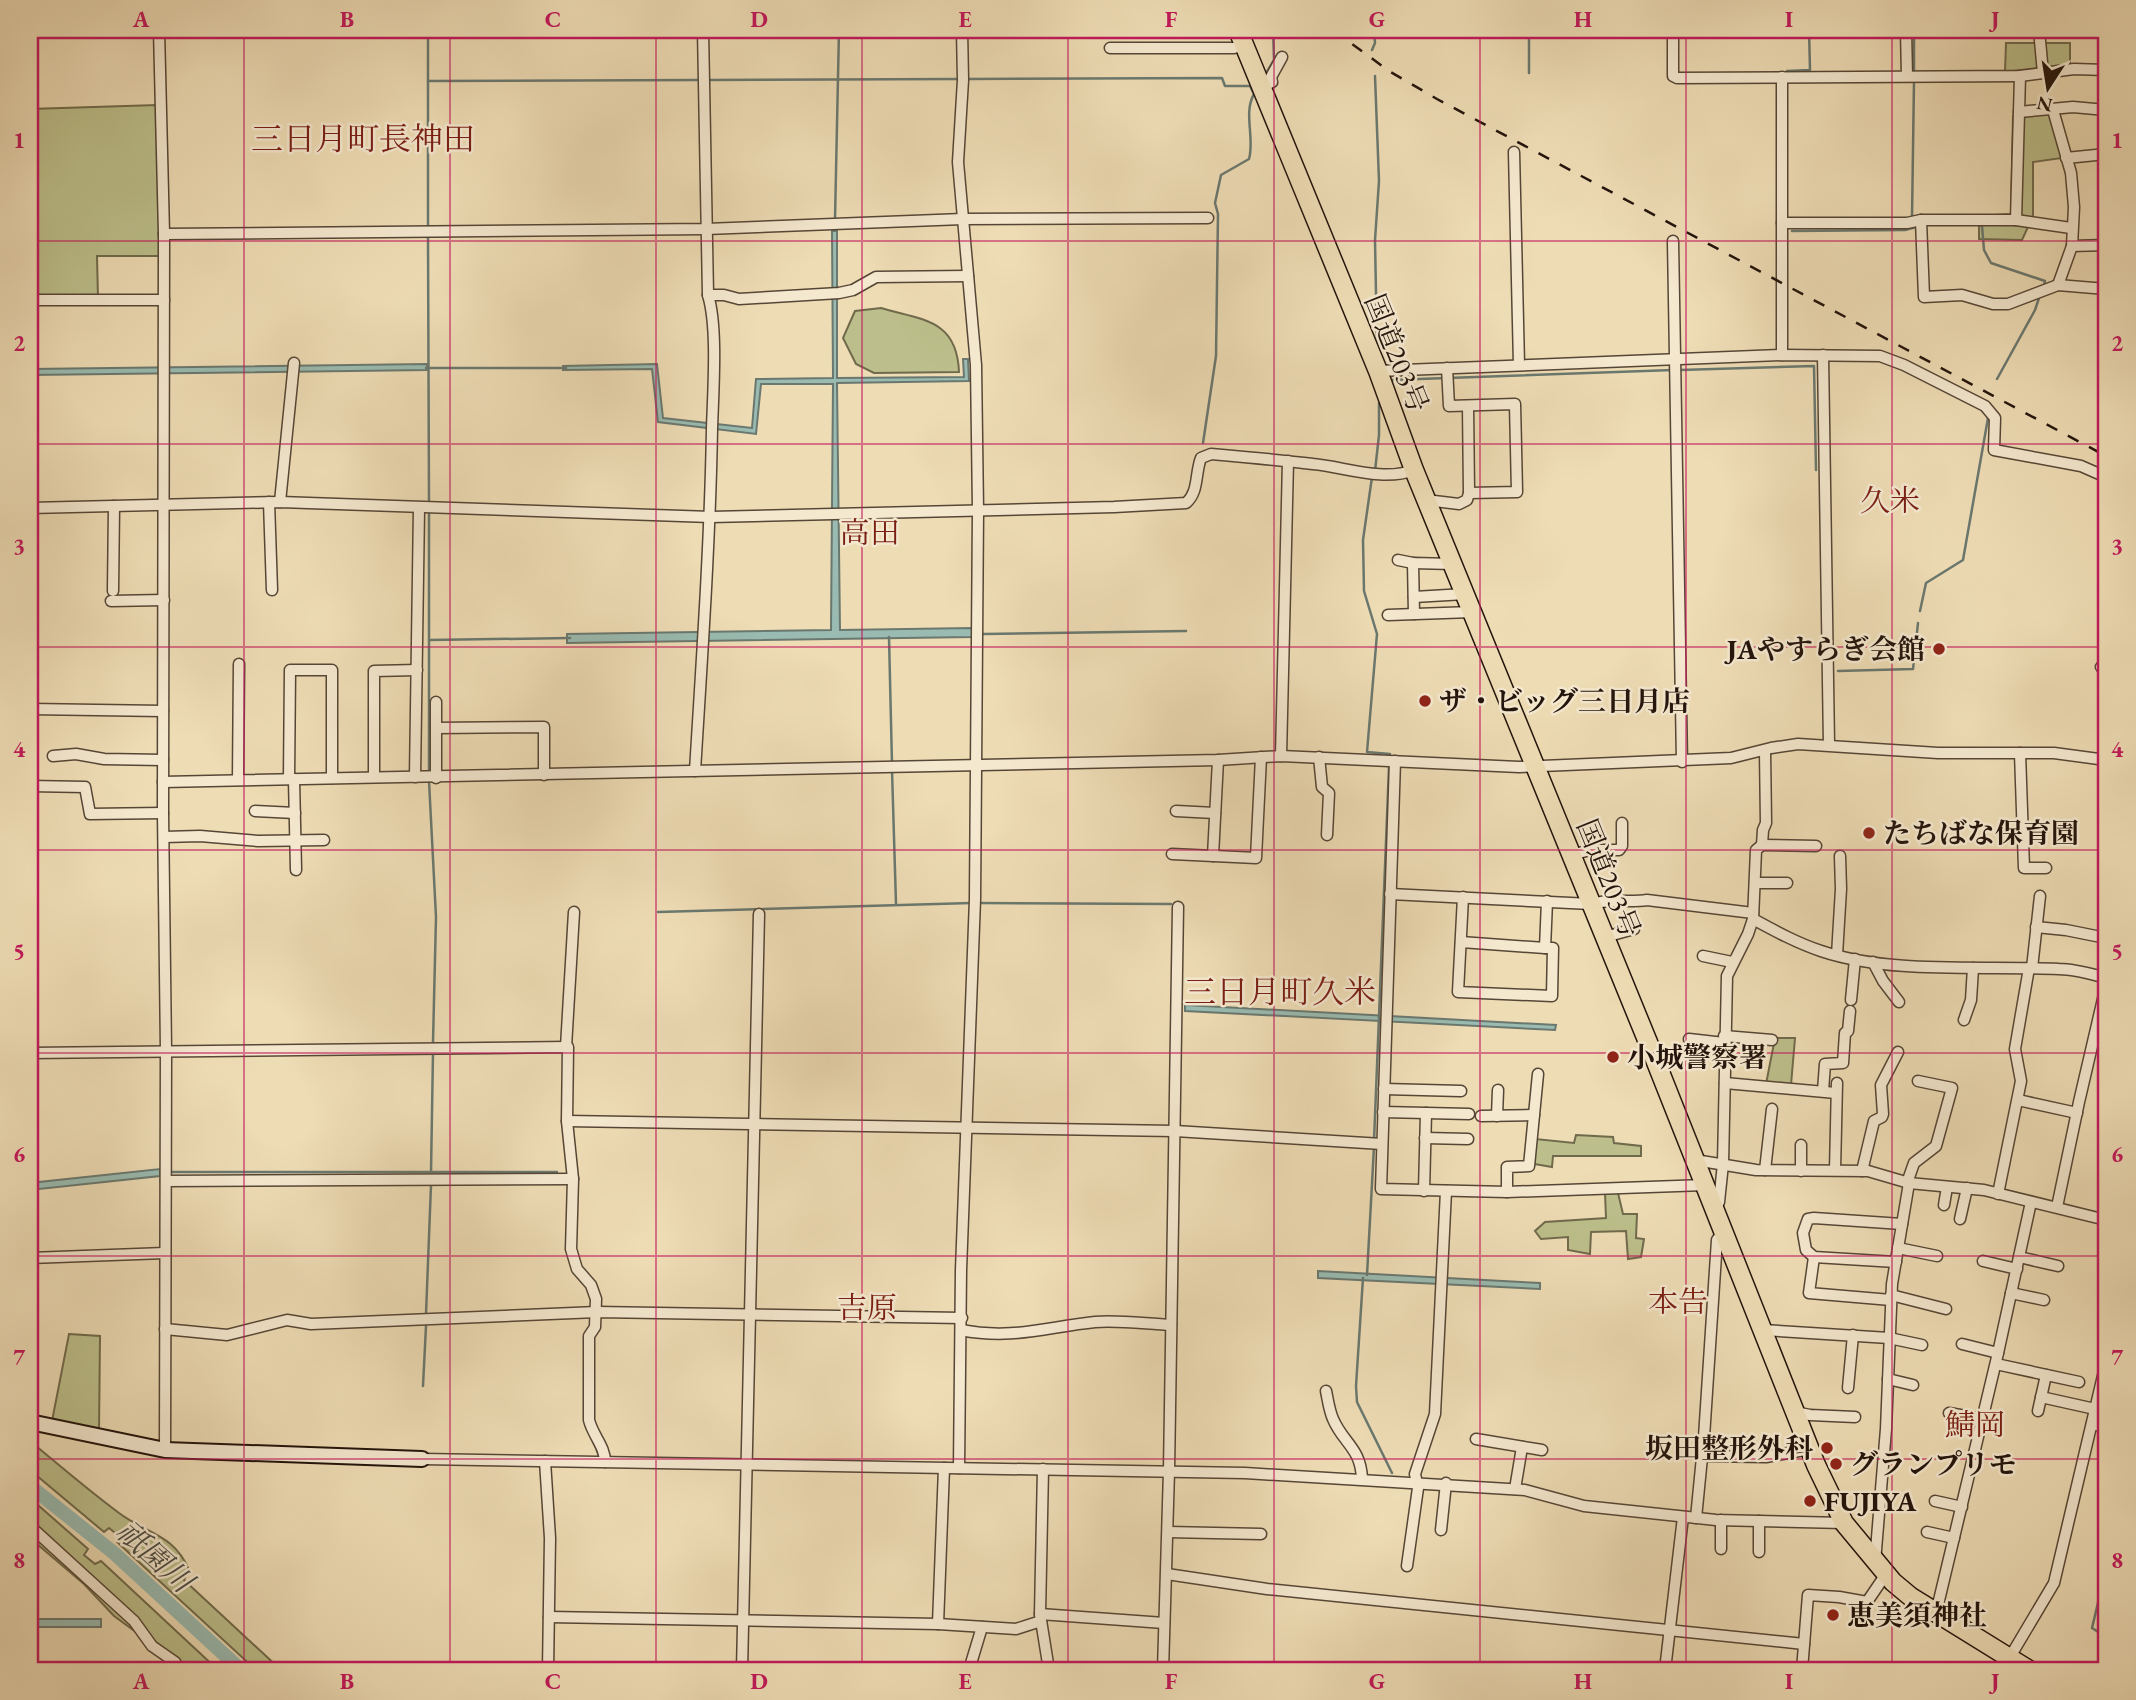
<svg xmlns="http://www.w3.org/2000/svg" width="2136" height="1700" viewBox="0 0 2136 1700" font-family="'EB Garamond','Noto Serif JP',serif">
	<rect width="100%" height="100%" fill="#eedcb5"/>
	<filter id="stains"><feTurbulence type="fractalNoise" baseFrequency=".00286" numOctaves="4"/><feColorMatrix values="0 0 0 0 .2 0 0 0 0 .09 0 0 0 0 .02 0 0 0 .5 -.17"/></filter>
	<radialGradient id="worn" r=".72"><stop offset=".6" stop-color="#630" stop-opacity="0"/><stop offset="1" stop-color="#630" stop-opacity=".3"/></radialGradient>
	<g fill="#bcbf8b" stroke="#706a4c" stroke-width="2">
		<path d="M 2006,43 L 2070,43 L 2070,64 L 2005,72 Z"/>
		<path d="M 157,105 L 160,256 L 97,256 L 98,298 L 30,298 L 30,109 Z"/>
		<path d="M 2051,113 L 2062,158 L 2033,162 L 2033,216 L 2022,240 L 1979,239 L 1979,216 L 2011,214 L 2013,116 Z"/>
		<path d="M 881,308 C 922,320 957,319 959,372 L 874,373 L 856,364 L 843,338 L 855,311 Z"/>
		<path d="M 1775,1038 L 1795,1038 L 1791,1085 L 1766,1084 Z"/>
		<path d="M 1576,1135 L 1613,1137 L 1614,1143 L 1641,1146 L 1641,1156 L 1553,1156 L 1552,1167 L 1534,1164 L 1536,1139 L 1574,1143 Z"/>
		<path d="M 1605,1193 L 1618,1193 L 1623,1214 L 1637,1214 L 1636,1238 L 1644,1239 L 1641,1257 L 1628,1259 L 1626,1231 L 1591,1232 L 1590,1254 L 1568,1250 L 1568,1237 L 1541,1239 L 1535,1231 L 1545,1222 L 1606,1218 Z"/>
		<path d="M 69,1334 L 100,1336 L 99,1431 L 52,1421 Z"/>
		<path d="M 30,1441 C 59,1465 88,1490 119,1513 C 147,1534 174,1534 189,1570 L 184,1580 L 281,1670 L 256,1670 L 117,1542 L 119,1536 L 109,1528 L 104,1532 L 30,1470 Z"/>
		<path d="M 30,1498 L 88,1549 L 84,1555 L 95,1564 L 101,1561 L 218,1670 L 187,1670 L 155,1642 L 147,1640 L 114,1616 L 84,1584 L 30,1538 Z"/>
	</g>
	<g fill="#99bbb1" stroke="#6a786f" stroke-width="2">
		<path d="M 832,231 L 837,231 L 837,378 L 964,377 L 963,359 L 968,359 L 969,381 L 837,383 L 840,630 L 972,628 L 972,637 L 567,643 L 567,634 L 831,630 L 833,384 L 761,384 L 756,434 L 658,422 L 652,369 L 563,370 L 563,366 L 657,364 L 663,418 L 752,428 L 756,379 L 833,378 Z"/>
		<path d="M 427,364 L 427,370 L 30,375 L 30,369 Z"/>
		<path d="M 1185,1005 L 1556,1025 L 1555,1030 L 1185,1011 Z"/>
		<path d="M 160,1169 L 160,1176 L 30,1190 L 30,1183 Z"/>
		<path d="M 1318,1271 L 1540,1283 L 1540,1289 L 1318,1278 Z"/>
		<rect x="30" y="1619" width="71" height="8"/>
	</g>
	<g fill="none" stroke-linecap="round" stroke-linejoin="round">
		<g stroke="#6a786f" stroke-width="2.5">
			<path d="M 428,30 L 428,226"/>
			<path d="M 1529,30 L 1529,73"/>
			<path d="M 1914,30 L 1914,74"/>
			<path d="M 1372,50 L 1375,43 L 1374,30"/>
			<path d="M 1787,71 L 1810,70 L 1809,30"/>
			<path d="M 1265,75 L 1274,60 L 1273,30"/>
			<path d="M 1375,76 L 1379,181 L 1375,240 L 1377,347"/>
			<path d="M 967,79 L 1222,78 L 1225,86 L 1250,86 L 1254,94 C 1243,113 1255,138 1249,159 L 1221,175 L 1215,203 L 1218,214 L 1216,356 L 1203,443"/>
			<path d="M 707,80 L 959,79"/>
			<path d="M 428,81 L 700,80"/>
			<path d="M 1912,218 L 1914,81"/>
			<path d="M 835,219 L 839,30"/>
			<path d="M 1975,224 L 1982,226 L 1984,250 L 1991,263 L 2045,281 L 2044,286"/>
			<path d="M 1792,231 L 1905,230 L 1920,226"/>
			<path d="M 428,237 L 429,502"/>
			<path d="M 426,368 L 566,368"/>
			<path d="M 1680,370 L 1814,366 L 1816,470"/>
			<path d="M 1997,379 L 2035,310 L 2040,295"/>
			<path d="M 1390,380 L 1673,370"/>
			<path d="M 1375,471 L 1379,435 L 1379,403"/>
			<path d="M 1372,477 L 1363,540 L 1364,591 L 1377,634 L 1367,752 L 1390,754"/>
			<path d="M 1920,611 L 1926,583 L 1963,560 L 1988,418"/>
			<path d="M 983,634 L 1186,631"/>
			<path d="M 889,637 L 892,764"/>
			<path d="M 429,640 L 570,638"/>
			<path d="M 1838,671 L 1913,669 L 1918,623"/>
			<path d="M 892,770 L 896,904"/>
			<path d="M 429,774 L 429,513"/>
			<path d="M 429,781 L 436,917 L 433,1042"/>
			<path d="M 979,903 L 1171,904"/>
			<path d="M 658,912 L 971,903"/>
			<path d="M 1374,1141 L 1389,767"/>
			<path d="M 168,1172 L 557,1172"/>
			<path d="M 431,1172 L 433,1053"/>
			<path d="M 1367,1275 L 1374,1147"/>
			<path d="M 1363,1278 L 1356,1386 L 1357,1402 L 1392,1473"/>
			<path d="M 426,1314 L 431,1185"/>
			<path d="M 423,1386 L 426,1326"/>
			<path d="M 2106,1569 L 2092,1628 L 2106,1637"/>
		</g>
		<path stroke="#99bbb1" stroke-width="14" d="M 30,1486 L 114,1553 L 241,1670"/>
		<g stroke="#564636" stroke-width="13">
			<g id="street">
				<path d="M 159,30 L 164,234 L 163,813 L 166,1051 L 165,1450"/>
				<path d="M 1673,30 L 1673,76 L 1677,78 L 2020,76 L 2074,69 L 2106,70"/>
				<path d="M 1906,30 L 1907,76"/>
				<path d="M 2039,30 L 2043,73"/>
				<path d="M 1110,48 L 1234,48 L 1244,45"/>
				<path d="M 1261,87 L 1272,82 L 1271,77 L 1282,57"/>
				<path d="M 2053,110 L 2071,173 L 2074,207 L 2072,246 L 2058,285"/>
				<path d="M 2019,112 L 2073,107 L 2106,110"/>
				<path d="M 1514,152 L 1519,365"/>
				<path d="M 2066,158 L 2106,154"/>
				<path d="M 1921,220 L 1924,297 L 1962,295 L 1993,304 L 2008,304 L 2058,285 L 2106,289"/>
				<path d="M 2016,220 L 2071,228"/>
				<path d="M 1782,223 L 1907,223 L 1921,220 L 2016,220 L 2020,76"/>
				<path d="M 164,234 L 706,229 L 963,219 L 1208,218"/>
				<path d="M 1673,241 L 1682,762"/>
				<path d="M 2072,246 L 2106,245"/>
				<path d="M 708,295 L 724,295 L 739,299 L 839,293 L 853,290 L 876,277 L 968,276"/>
				<path d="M 30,300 L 164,300"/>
				<path d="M 1782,355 L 1782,77"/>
				<path d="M 1823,355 L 1829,745"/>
				<path d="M 1447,368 L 1449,406 L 1515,404 L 1517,492 L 1469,493"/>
				<path d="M 1378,371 L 1782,355 L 1880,356 L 1904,365 L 1985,406 L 1995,418 L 1994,450 L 2081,466 L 2106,477"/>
				<path d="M 1426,500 L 1459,504 L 1467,500 L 1469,493 L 1468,406"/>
				<path d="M 269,502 L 272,590"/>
				<path d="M 280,502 L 294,363"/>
				<path d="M 30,508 L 280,502 L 711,517 L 1114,507 L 1186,503 C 1199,492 1195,473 1201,458 L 1211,454 C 1245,457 1279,460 1313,464 C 1345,467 1383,482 1414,470"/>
				<path d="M 1398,560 L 1413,563 L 1453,564"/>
				<path d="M 1413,563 L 1414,614"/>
				<path d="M 113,591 L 114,506"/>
				<path d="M 1414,597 L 1465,594"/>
				<path d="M 111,601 L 164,600"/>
				<path d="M 1388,615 L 1472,612"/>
				<path d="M 2101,667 L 2106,662"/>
				<path d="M 30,709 L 163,711"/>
				<path d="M 436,728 L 544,727 L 544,775"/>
				<path d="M 1765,751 L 1766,823 L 1763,830 L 1762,845 L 1756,850 L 1753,919 C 1775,931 1797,943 1821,951 C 1893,975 1983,965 2059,969 C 2075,969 2091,974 2106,978"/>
				<path d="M 2020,753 L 2024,868 L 2046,868"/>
				<path d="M 53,756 L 76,754 L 104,759 L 163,760"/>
				<path d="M 1281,756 L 1288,461"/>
				<path d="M 1319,757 L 1322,787 L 1329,793 L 1327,835"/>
				<path d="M 1395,761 L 1381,1189 L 1507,1192 L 1705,1185"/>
				<path d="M 695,771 C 702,657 710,543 712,429 C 713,392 718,328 708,295 L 703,30"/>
				<path d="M 374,777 L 374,671 L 417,670"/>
				<path d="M 415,777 L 419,508"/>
				<path d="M 436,778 L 436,702"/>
				<path d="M 289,779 L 290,670 L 332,670 L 332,778"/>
				<path d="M 294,779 L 296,870"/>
				<path d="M 238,780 L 239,664"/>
				<path d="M 163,782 L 1218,760 L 1281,756 L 1519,767 L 1731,758 L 1771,748 L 1798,744 L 1938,753 L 2054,753 L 2106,760"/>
				<path d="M 30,786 L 85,787 L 90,814 L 163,813"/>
				<path d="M 255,811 L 295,813"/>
				<path d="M 1176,811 L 1215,813"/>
				<path d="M 164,837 L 200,836 L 258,841 L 324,840"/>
				<path d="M 1762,845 L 1816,846"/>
				<path d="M 1172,854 L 1256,858 L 1261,757"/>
				<path d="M 1571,855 L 1590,850 L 1619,850 L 1622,846 L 1622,823"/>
				<path d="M 1213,856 L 1218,760"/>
				<path d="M 1755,883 L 1787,883"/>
				<path d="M 1390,894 L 1591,904 C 1609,898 1628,903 1647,900 L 1753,913"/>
				<path d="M 1463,897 L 1458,992 L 1552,996 L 1553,948 L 1545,948"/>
				<path d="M 2036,927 L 2066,930 L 2106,938"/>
				<path d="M 1605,937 L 1634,929"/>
				<path d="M 1461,942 L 1545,948 L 1547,901"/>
				<path d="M 1837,955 L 1841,889 L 1840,856"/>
				<path d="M 1703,956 L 1732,962"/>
				<path d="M 1873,962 L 1883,981 L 1899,1002"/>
				<path d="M 2032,968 L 2040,896"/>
				<path d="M 1851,1000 L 1855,959"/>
				<path d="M 1964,1020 L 1971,1000 L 1973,968"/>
				<path d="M 1724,1036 L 1772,1040"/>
				<path d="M 1689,1039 L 1724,1043"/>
				<path d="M 566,1047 L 574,912"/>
				<path d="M 30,1053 L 568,1047 L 567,1121 L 573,1179 L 571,1249 L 577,1269 L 591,1285 L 596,1299 L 595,1327 L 589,1336 L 589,1420 C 593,1436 605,1446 605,1462"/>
				<path d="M 1725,1083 L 1836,1093"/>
				<path d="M 1384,1089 L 1461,1091"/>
				<path d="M 1823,1091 L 1825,1064 L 1843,1063 L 1845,1033 L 1848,1031 L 1850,1011"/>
				<path d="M 2018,1100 L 2077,1113"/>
				<path d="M 1383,1112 L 1469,1114"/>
				<path d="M 1481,1116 L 1534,1115"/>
				<path d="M 1497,1116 L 1498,1090"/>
				<path d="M 567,1121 L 1175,1131 L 1382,1144"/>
				<path d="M 1425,1138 L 1468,1139"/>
				<path d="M 1695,1160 L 1756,1170 L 1868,1171 L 1909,1183 L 1984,1190 L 2106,1220"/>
				<path d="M 1765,1170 L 1772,1109"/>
				<path d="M 1835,1170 L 1837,1083"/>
				<path d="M 1801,1171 L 1801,1145"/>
				<path d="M 1862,1171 L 1874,1121 L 1882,1117 L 1883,1114 L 1881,1085 L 1898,1052"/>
				<path d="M 166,1181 L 573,1179"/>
				<path d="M 1907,1183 L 1914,1163 L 1936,1146 L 1952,1088 L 1918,1081"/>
				<path d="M 1424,1191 L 1426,1113"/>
				<path d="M 1507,1192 L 1507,1167 L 1529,1166 L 1538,1074"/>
				<path d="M 1998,1194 L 2021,1081 L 2015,1049 L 2029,968"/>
				<path d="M 1944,1205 L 1947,1187"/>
				<path d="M 2057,1207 L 2079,1102 L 2106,986"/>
				<path d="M 1715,1209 L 1719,1202 L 1723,1164 L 1727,976 L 1748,934 L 1753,919"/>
				<path d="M 1960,1219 L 1967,1188"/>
				<path d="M 1898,1248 L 1937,1256"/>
				<path d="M 1814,1257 L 1809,1293 L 1891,1300"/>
				<path d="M 2019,1257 L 2058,1266"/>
				<path d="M 30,1258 L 165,1253"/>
				<path d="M 1983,1261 L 2017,1269"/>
				<path d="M 1896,1262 L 1814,1257 L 1806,1250 L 1803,1233 L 1808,1219 L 1814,1218 L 1902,1224"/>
				<path d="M 2011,1293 L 2044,1300"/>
				<path d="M 1891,1295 L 1946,1309"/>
				<path d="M 165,1329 L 227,1335 L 287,1320 L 311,1324 L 597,1312 L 962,1318"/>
				<path d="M 961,1330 C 1012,1340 1046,1327 1095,1322 C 1120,1320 1146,1324 1171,1325"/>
				<path d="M 1763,1330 L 1889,1338 L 1922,1345"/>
				<path d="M 1962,1344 L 1998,1353"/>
				<path d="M 1996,1364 L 2079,1382"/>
				<path d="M 1888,1379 L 1913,1385"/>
				<path d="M 1848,1388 L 1853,1335"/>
				<path d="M 1326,1391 C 1328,1400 1329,1410 1333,1419 C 1343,1443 1361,1448 1362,1479"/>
				<path d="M 2041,1397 L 2095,1409"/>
				<path d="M 2038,1411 L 2046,1375"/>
				<path d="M 1795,1412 L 1810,1415 L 1855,1417"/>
				<path d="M 1949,1413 L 1982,1419"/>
				<path d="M 2092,1424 L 2106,1427"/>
				<path d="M 1476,1439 L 1542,1450"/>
				<path d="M 1703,1456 L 1766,1457 L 1810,1449"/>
				<path d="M 422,1459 L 1245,1473 L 1525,1490 L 1584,1506 L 1716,1520 L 1844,1523"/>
				<path d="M 545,1461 L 550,1538 L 548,1670"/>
				<path d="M 959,1468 L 961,1270 L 975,899 L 978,510 L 976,365 L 958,162 L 963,80 L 962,30"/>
				<path d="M 1043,1469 L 1040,1614 L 1049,1670"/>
				<path d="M 1515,1489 L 1522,1447"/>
				<path d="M 1935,1501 L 1962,1507"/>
				<path d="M 1696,1518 L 1704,1437 L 1717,1240 L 1723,1232"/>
				<path d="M 30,1526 L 134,1621 L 152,1646 L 175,1662 L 179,1670"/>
				<path d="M 1441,1530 L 1446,1483"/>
				<path d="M 1168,1532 L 1261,1534"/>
				<path d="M 1927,1532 L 1954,1538"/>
				<path d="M 1721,1549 L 1721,1520"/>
				<path d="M 1759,1552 L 1759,1521"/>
				<path d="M 1875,1562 L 1886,1429 L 1892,1284 L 1909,1183"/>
				<path d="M 1407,1566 L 1418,1488 L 1415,1474 L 1435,1414 L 1446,1191"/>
				<path d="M 1167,1574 L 1267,1589 L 1804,1644"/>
				<path d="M 1936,1613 L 1998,1353 L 2031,1202"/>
				<path d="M 1040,1614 L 1164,1623"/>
				<path d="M 549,1617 L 938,1624 L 1016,1629 L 1041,1621"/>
				<path d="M 938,1624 L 944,1468"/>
				<path d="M 2010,1657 L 2054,1583 L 2106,1363"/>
				<path d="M 742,1670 L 759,914"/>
				<path d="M 969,1670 L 982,1627"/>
				<path d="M 1163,1670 L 1169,1471 L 1178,907"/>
				<path d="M 1665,1670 L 1683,1517"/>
				<path d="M 1802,1670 L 1808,1595 L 1839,1597 L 1867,1602 L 1886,1574"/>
				<path d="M 1999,1670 L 2009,1656"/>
			</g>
		</g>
		<g stroke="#23140c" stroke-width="18">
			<path id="secondary" d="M 30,1422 L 165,1450 L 422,1459"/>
		</g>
		<g stroke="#23140c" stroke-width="21">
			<path id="highway" d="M 1238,30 L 1378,371 L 1414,470 L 1654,1057 L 1816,1465 L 1844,1523 L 1893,1582 L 1911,1597 L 2029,1670"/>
		</g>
		<use href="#street" stroke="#f4e8cf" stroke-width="10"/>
		<use href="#secondary" stroke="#f4e8cf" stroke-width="14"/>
		<use href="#highway" stroke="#eedcb5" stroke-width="18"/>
		<path stroke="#23140c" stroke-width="2.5" stroke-dasharray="12 12" stroke-linecap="butt" d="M 1333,30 L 1389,71 L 1437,99 L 2106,456"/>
	</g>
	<path fill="none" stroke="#c2185b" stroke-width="2" stroke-opacity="0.55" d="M 244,30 L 244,1670M 450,30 L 450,1670M 656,30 L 656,1670M 862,30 L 862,1670M 1068,30 L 1068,1670M 1274,30 L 1274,1670M 1480,30 L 1480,1670M 1686,30 L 1686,1670M 1892,30 L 1892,1670M 30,241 L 2106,241M 30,444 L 2106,444M 30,647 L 2106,647M 30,850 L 2106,850M 30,1053 L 2106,1053M 30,1256 L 2106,1256M 30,1459 L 2106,1459"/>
	<g fill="#8f2418" stroke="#f4e8cf" stroke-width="2.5">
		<circle cx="1939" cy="649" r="7"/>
		<circle cx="1425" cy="701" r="7"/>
		<circle cx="1869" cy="833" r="7"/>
		<circle cx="1613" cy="1057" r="7"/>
		<circle cx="1827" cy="1448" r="7"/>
		<circle cx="1836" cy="1464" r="7"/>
		<circle cx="1810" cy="1501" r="7"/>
		<circle cx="1833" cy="1615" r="7"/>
	</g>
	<g text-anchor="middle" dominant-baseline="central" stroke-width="5" stroke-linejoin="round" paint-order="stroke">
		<g font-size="28" fill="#23140c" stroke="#f4e8cf">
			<text transform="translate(1397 353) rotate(68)">国道203号</text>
			<text transform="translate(1609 878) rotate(68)">国道203号</text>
		</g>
		<g font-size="28" font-weight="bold" fill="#23140c" stroke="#f4e8cf" text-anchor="start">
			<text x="1925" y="649" text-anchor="end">JAやすらぎ会館</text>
			<text x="1439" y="701">ザ・ビッグ三日月店</text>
			<text x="1883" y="833">たちばな保育園</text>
			<text x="1627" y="1057">小城警察署</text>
			<text x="1813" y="1448" text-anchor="end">坂田整形外科</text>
			<text x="1850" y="1464">グランプリモ</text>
			<text x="1824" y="1501">FUJIYA</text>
			<text x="1847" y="1615">恵美須神社</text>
		</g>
		<g font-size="30" fill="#7a1f14" stroke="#f4e8cf">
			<text x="1890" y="500">久米</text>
			<text x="870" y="532">高田</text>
			<text x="1678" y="1301">本告</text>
			<text x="867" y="1307">吉原</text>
			<text x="1975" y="1424">鯖岡</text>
		</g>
		<g font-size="30" font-style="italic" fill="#4c4e46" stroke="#f4e8cf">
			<text transform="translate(155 1556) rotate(42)">祇園川</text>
		</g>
		<g font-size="32" fill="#7a1f14" stroke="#f4e8cf">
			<text x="363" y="139">三日月町長神田</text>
			<text x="1280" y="992">三日月町久米</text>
		</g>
	</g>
	<rect width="2136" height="1700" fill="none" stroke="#eedcb5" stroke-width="77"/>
	<g transform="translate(2048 88) rotate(192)" stroke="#f4e8cf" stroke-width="5" paint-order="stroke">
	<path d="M0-5L12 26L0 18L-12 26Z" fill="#23140c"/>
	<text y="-10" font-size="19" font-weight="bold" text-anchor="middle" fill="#23140c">N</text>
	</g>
	<rect x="38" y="38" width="2060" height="1624" fill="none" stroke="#c2185b" stroke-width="2.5"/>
	<g font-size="23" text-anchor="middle" font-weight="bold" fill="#c2185b">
		<text x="141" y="27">A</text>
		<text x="347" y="27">B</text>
		<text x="553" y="27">C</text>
		<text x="759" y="27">D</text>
		<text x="965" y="27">E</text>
		<text x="1171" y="27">F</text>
		<text x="1377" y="27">G</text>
		<text x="1583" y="27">H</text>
		<text x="1789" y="27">I</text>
		<text x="1995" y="27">J</text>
		<text x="19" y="148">1</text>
		<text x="2117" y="148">1</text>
		<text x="19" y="351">2</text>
		<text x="2117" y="351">2</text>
		<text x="19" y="554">3</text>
		<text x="2117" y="554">3</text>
		<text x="19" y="757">4</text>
		<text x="2117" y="757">4</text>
		<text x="19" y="959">5</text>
		<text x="2117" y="959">5</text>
		<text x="19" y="1162">6</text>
		<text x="2117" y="1162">6</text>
		<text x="19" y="1365">7</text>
		<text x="2117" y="1365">7</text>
		<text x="19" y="1568">8</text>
		<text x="2117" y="1568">8</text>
		<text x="141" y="1689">A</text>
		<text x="347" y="1689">B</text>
		<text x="553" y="1689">C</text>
		<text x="759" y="1689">D</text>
		<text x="965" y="1689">E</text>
		<text x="1171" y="1689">F</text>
		<text x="1377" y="1689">G</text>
		<text x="1583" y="1689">H</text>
		<text x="1789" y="1689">I</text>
		<text x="1995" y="1689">J</text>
	</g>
	<rect width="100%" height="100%" filter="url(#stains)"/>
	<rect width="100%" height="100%" fill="url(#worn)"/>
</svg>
